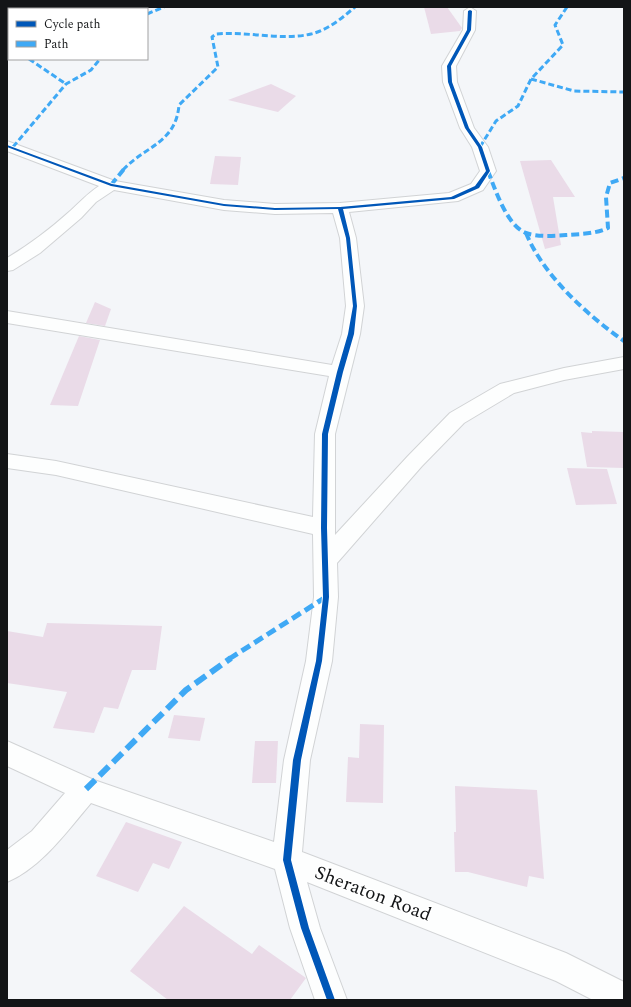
<svg xmlns="http://www.w3.org/2000/svg" width="631" height="1007" viewBox="0 0 631 1007" font-family="Spectral,serif">
	<rect width="100%" height="100%" fill="#f4f6f9"/>
	<g fill="#eadbe8">
		<path d="M 424,7 L 447,7 L 462,28 L 460,31 L 431,34 Z"/>
		<path d="M 271,84 L 296,96 L 278,112 L 228,100 Z"/>
		<path d="M 215,156 L 241,157 L 238,185 L 210,184 Z"/>
		<path d="M 551,160 L 575,197 L 553,197 L 561,245 L 545,249 L 520,161 Z"/>
		<path d="M 95,302 L 111,309 L 105,326 L 86,323 Z"/>
		<path d="M 79,336 L 100,340 L 78,406 L 50,405 Z"/>
		<path d="M 592,431 L 624,432 L 624,468 L 587,467 L 581,432 L 592,433 Z"/>
		<path d="M 567,468 L 607,469 L 617,504 L 576,505 Z"/>
		<path d="M 47,623 L 162,626 L 156,670 L 132,670 L 118,709 L 104,707 L 94,733 L 53,728 L 67,692 L 7,683 L 7,631 L 43,637 Z"/>
		<path d="M 174,715 L 205,718 L 200,741 L 168,738 Z"/>
		<path d="M 360,724 L 384,725 L 383,803 L 346,802 L 348,757 L 359,758 Z"/>
		<path d="M 255,741 L 278,741 L 276,783 L 252,783 Z"/>
		<path d="M 455,786 L 537,790 L 544,879 L 529,876 L 527,887 L 468,872 L 455,872 L 454,832 L 456,832 Z"/>
		<path d="M 126,822 L 182,842 L 169,869 L 153,863 L 138,892 L 96,876 Z"/>
		<path d="M 184,906 L 252,954 L 259,945 L 306,978 L 290,1000 L 168,1000 L 130,971 Z"/>
	</g>
	<g fill="none" stroke-linecap="round" stroke-linejoin="round">
		<g stroke="#d1d3d5" stroke-width="2">
			<path id="minor" d="M 470,7 L 476,11 L 475,30 L 456,66 L 457,82 L 474,128 L 488,147 L 496,171 L 483,190 L 458,201 L 349,212 L 356,238 L 364,306 L 360,334 L 335,434 L 335,535 L 408,456 L 450,413 L 500,384 L 564,368 L 624,357 L 624,369 L 564,380 L 514,393 L 464,423 L 422,466 L 337,563 L 338,597 L 332,661 L 310,760 L 302,852 L 566,953 L 624,982 L 624,1000 L 593,1000 L 556,981 L 307,882 L 320,928 L 347,1000 L 315,1000 L 290,928 L 275,869 L 91,803 C 68,830 41,868 7,882 L 7,850 L 32,831 L 65,793 L 7,766 L 7,741 L 94,780 L 274,842 L 284,760 L 306,661 L 314,597 L 313,534 L 56,475 L 7,468 L 7,454 L 56,461 L 313,517 L 315,434 L 329,376 L 7,323 L 7,311 L 332,365 L 342,334 L 346,306 L 340,238 L 333,213 L 275,214 L 224,210 L 114,190 L 96,202 L 81,218 L 40,253 L 13,270 L 7,271 L 7,258 C 29,245 50,229 69,212 C 79,203 87,194 99,186 L 7,151 L 7,141 L 115,181 L 224,200 L 275,204 L 340,203 L 449,193 L 471,184 L 480,171 L 472,147 L 460,128 L 443,82 L 442,66 L 463,30 L 464,11 Z"/>
		</g>
		<use href="#minor" fill="#fdfefe" fill-rule="evenodd"/>
		<g stroke="#3fa9f5" stroke-width="3" stroke-dasharray="6 3" stroke-linecap="butt">
			<path d="M 147,14 L 164,7"/>
			<path d="M 7,38 L 9,41"/>
			<path d="M 29,59 L 66,84"/>
			<path d="M 531,79 L 574,91 L 624,92"/>
			<path d="M 13,147 L 66,84 L 91,70 L 100,59"/>
			<path d="M 480,147 L 496,121 L 518,106 L 531,79 L 563,45 L 555,25 L 567,7"/>
			<path d="M 123,170 C 145,146 176,143 179,105 L 218,67 L 212,37 L 216,34 C 247,31 281,41 311,34 C 328,30 342,18 355,7"/>
		</g>
		<g stroke="#3fa9f5" stroke-width="4" stroke-dasharray="8 4" stroke-linecap="butt">
			<path d="M 488,171 C 495,189 507,226 526,233 C 537,237 554,236 566,235 C 580,234 595,234 608,228 L 606,197 L 610,183 L 624,178"/>
			<path d="M 111,185 L 124,169"/>
			<path d="M 526,233 C 543,275 587,315 624,341"/>
		</g>
		<path stroke="#3fa9f5" stroke-width="5" stroke-dasharray="10 5" stroke-linecap="butt" d="M 229,659 L 326,597"/>
		<path stroke="#3fa9f5" stroke-width="6" stroke-dasharray="13 6" stroke-linecap="butt" d="M 86,789 L 186,690 L 231,658"/>
		<g stroke="#fff" stroke-width="2">
			<path id="cycleway" d="M 470,10 L 472,11 L 471,30 L 451,66 L 452,82 L 469,128 L 482,147 L 490,171 L 479,188 L 454,199 L 343,209 L 350,238 L 357,306 L 354,334 L 343,372 L 328,434 L 327,528 L 329,597 L 322,661 L 301,760 L 291,860 L 309,928 L 335,1000 L 327,1000 L 301,928 L 283,860 L 293,760 L 316,661 L 323,597 L 321,528 L 322,434 L 337,372 L 348,334 L 353,306 L 346,238 L 338,209 L 275,210 L 224,206 L 111,186 L 7,147 L 7,145 L 112,184 L 224,204 L 275,208 L 340,207 L 451,197 L 475,186 L 486,171 L 478,147 L 465,128 L 448,82 L 447,66 L 467,30 L 468,11 Z"/>
		</g>
		<use href="#cycleway" fill="#0057b8" fill-rule="evenodd"/>
	</g>
	<g text-anchor="middle" dominant-baseline="central" stroke-width="3" stroke-linejoin="round" paint-order="stroke">
		<g font-size="19" fill="#131517" stroke="#fff">
			<text transform="translate(373 894) rotate(21)">Sheraton Road</text>
		</g>
	</g>
	<rect width="631" height="1007" fill="none" stroke="#131517" stroke-width="16"/>
	<rect x="8" y="8" width="140" height="52" fill="#ffffff" stroke="#a1a1a2"/>
	<rect x="16" y="21" width="20" height="6" fill="#0057b8" stroke="#a1a1a2"/>
	<text x="44" y="28" font-size="12" fill="#131517">Cycle path</text>
	<rect x="16" y="41" width="20" height="6" fill="#3fa9f5" stroke="#a1a1a2"/>
	<text x="44" y="48" font-size="12" fill="#131517">Path</text>
</svg>
